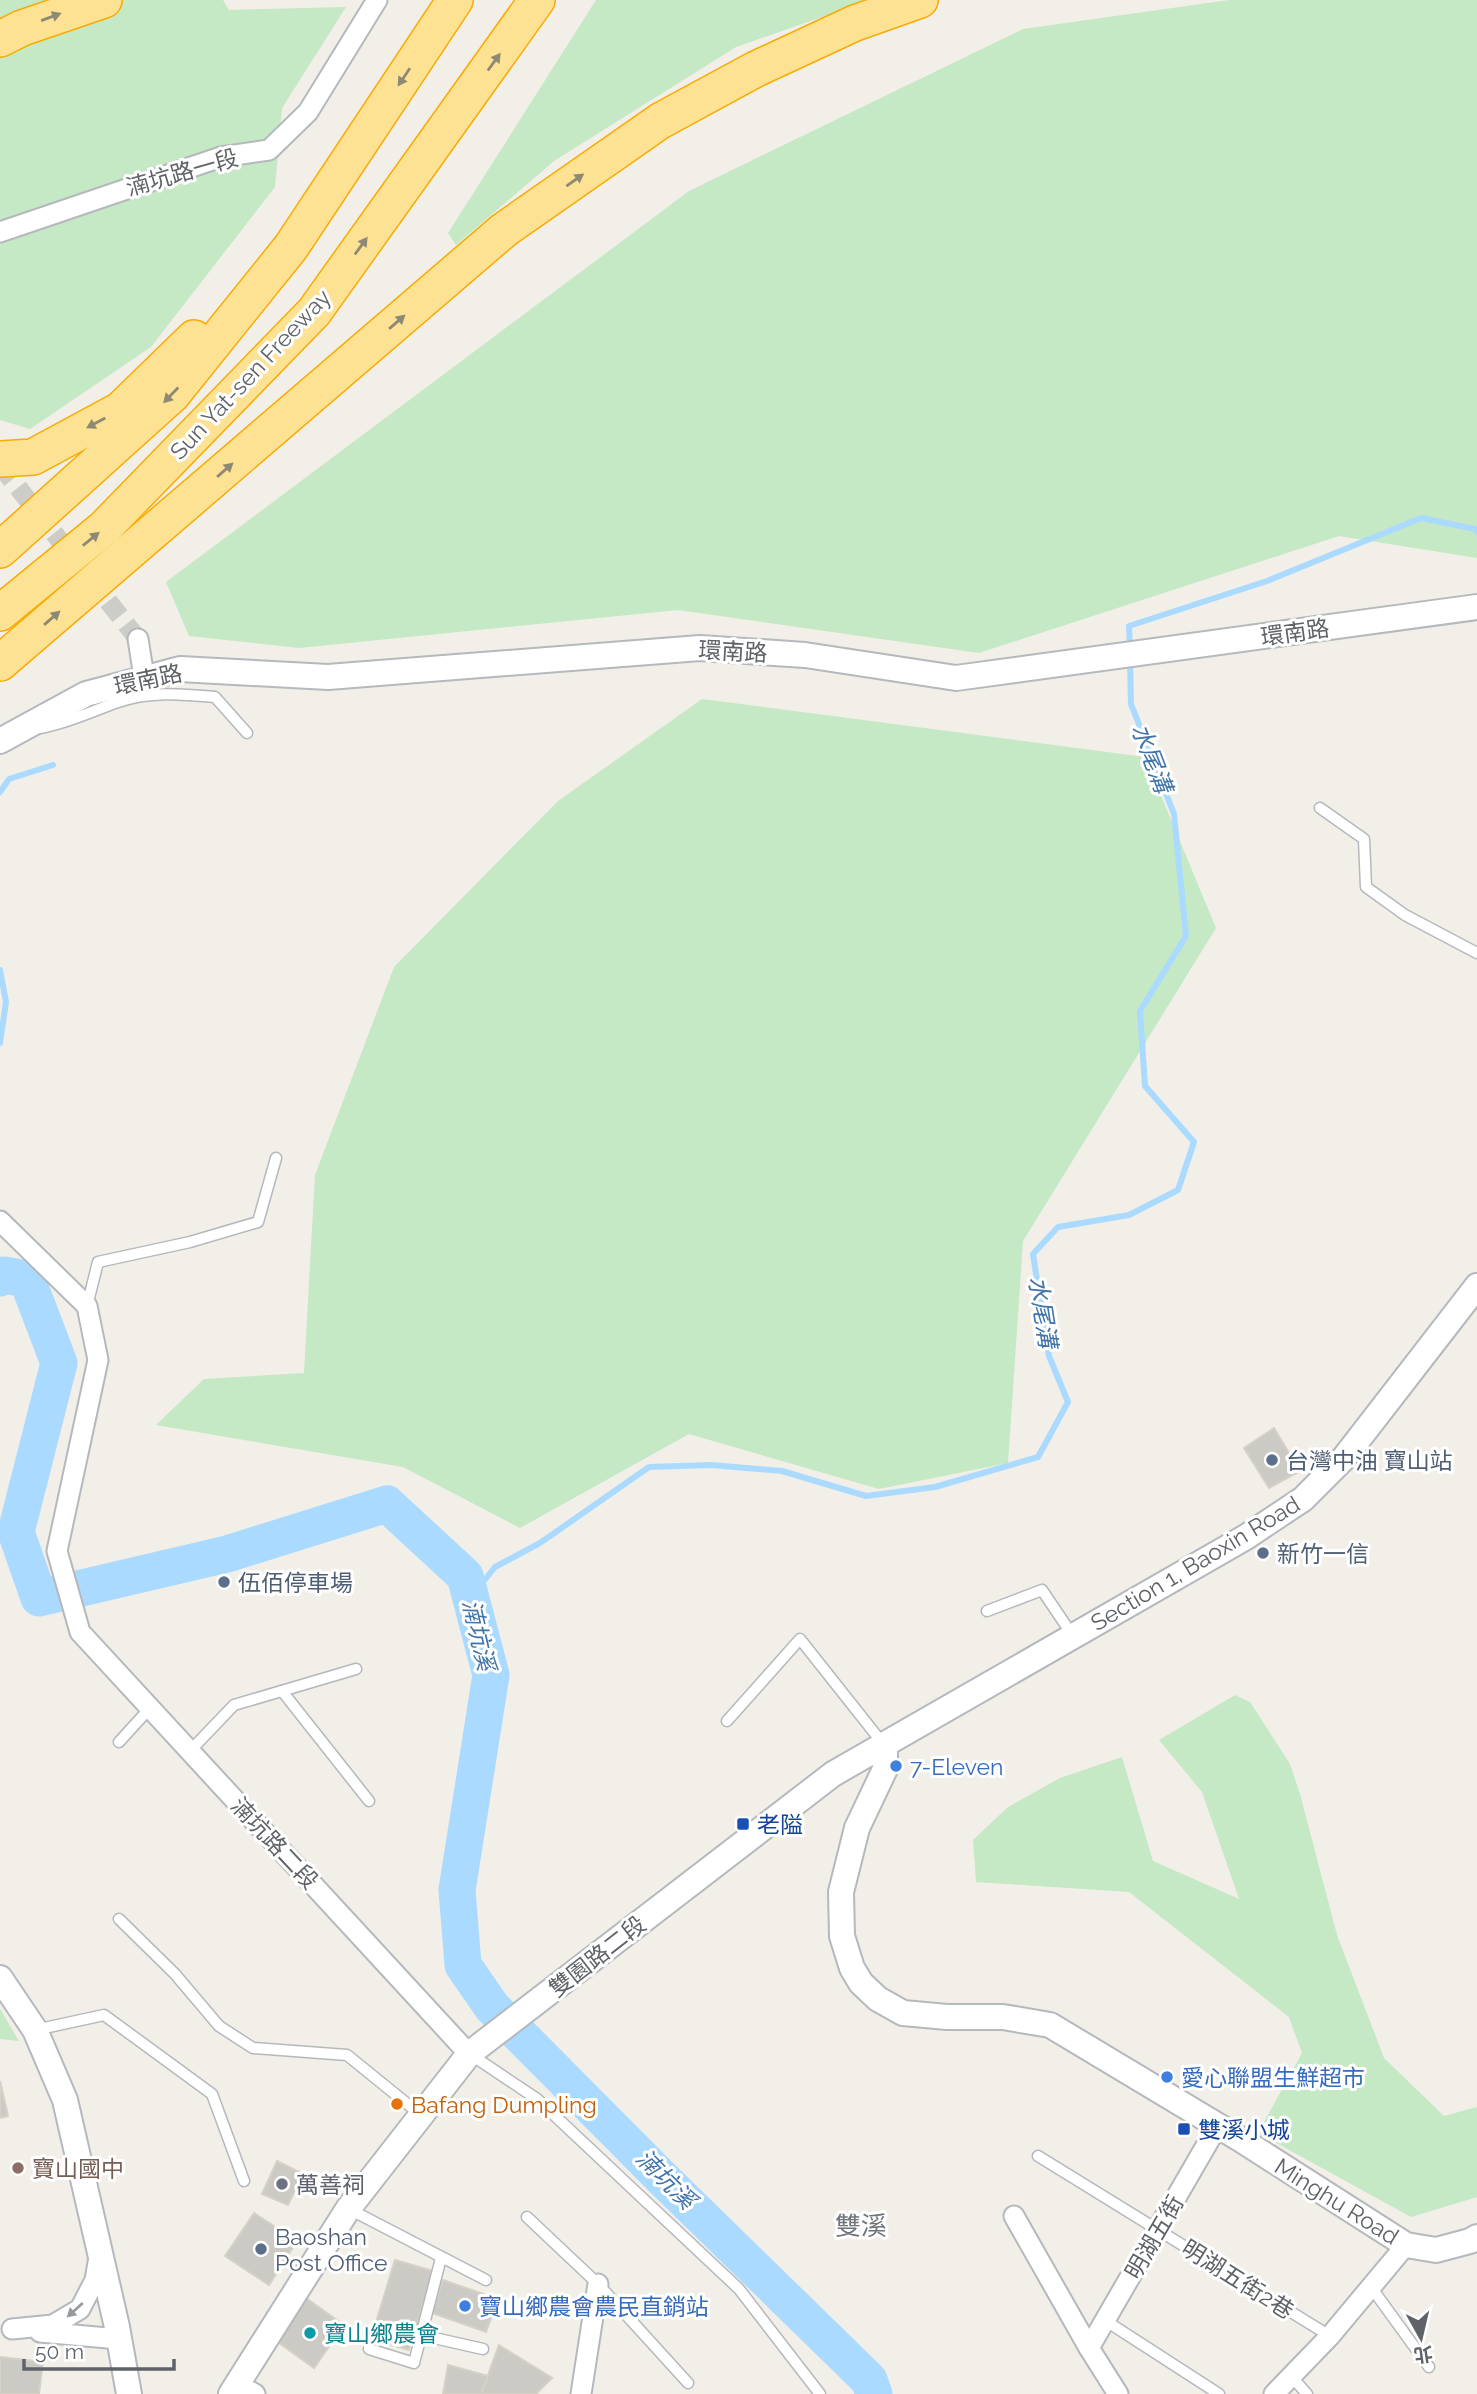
<svg xmlns="http://www.w3.org/2000/svg" width="1477" height="2394" viewBox="0 0 1477 2394" font-family="Raleway,'Noto Sans TC',sans-serif">
	<rect width="100%" height="100%" fill="#f1efe8"/>
	<g fill="#c5e8c5">
		<path d="M 0,0 L 223,0 L 229,10 L 346,7 L 282,108 L 275,187 L 151,347 L 30,429 L 0,420 Z"/>
		<path d="M 596,0 L 871,0 L 736,47 L 554,161 L 456,245 L 448,233 Z"/>
		<path d="M 1229,0 L 1477,0 L 1477,558 L 1339,536 L 979,653 L 678,610 L 299,648 L 189,636 L 166,582 L 689,191 L 1023,29 Z"/>
		<path d="M 702,699 L 1145,757 L 1216,928 L 1023,1241 L 1008,1463 L 879,1489 L 689,1434 L 520,1528 L 403,1467 L 156,1425 L 204,1379 L 304,1373 L 315,1175 L 394,967 L 558,801 Z"/>
		<path d="M 1235,1695 L 1250,1702 L 1290,1764 L 1300,1794 L 1337,1935 L 1384,2058 L 1444,2116 L 1477,2107 L 1477,2197 L 1411,2217 L 1258,2133 L 1302,2053 L 1289,2017 L 1129,1892 L 976,1882 L 973,1840 L 1008,1807 L 1060,1778 L 1122,1757 L 1153,1861 L 1239,1899 L 1202,1792 L 1159,1740 Z"/>
		<path d="M 0,2009 L 19,2041 L 0,2039 Z"/>
	</g>
	<g fill="none" stroke-linecap="round" stroke-linejoin="round">
		<g stroke="#aadaff" stroke-width="6">
			<path d="M 1130,650 L 1129,626 L 1267,581 L 1421,518 L 1475,529 L 1477,532"/>
			<path d="M 0,792 L 9,779 L 53,765"/>
			<path d="M 0,970 L 6,1002 L 0,1043"/>
			<path d="M 0,1267 L 4,1275"/>
			<path d="M 471,1597 L 495,1567 L 540,1543 L 649,1467 L 711,1465 L 782,1471 L 866,1496 L 935,1487 L 1038,1457 L 1068,1402 L 1049,1356 L 1033,1254 L 1058,1227 L 1129,1215 L 1178,1190 L 1194,1142 L 1145,1086 L 1140,1011 L 1186,936 L 1174,814 L 1131,704 L 1130,661"/>
		</g>
		<path stroke="#aadaff" stroke-width="37" d="M 0,1278 L 4,1275 L 27,1279 L 59,1363 L 16,1532 L 39,1598 L 227,1554 L 387,1504 L 465,1576 L 491,1675 L 457,1890 L 463,1965 L 492,2007 L 660,2176 L 869,2380 L 874,2394"/>
	</g>
	<g fill="#cccac5" stroke="#d6d1c6" stroke-width="2">
		<path d="M 1274,1428 L 1300,1471 L 1269,1488 L 1244,1448 Z"/>
		<path d="M 0,2081 L 8,2116 L 0,2118 Z"/>
		<path d="M 277,2161 L 303,2174 L 288,2205 L 262,2194 Z"/>
		<path d="M 254,2213 L 297,2241 L 269,2285 L 225,2256 Z"/>
		<path d="M 395,2260 L 433,2271 L 409,2350 L 371,2339 Z"/>
		<path d="M 443,2280 L 498,2299 L 486,2332 L 432,2313 Z"/>
		<path d="M 306,2298 L 344,2325 L 314,2368 L 275,2340 Z"/>
		<path d="M 499,2345 L 552,2378 L 536,2394 L 481,2394 Z"/>
		<path d="M 0,2357 L 43,2362 L 39,2394 L 0,2394 Z"/>
		<path d="M 448,2365 L 488,2376 L 481,2394 L 443,2394 Z"/>
	</g>
	<g fill="none" stroke-linecap="round" stroke-linejoin="round">
		<path stroke="#ccccc8" stroke-width="19" stroke-dasharray="19 10" stroke-linecap="butt" d="M 0,465 L 138,639"/>
		<g stroke="#b5b8bc" stroke-width="13">
			<g id="service">
				<path d="M 40,728 C 68,723 92,711 118,702 C 151,691 181,694 215,697 L 247,733"/>
				<path d="M 1320,808 L 1364,839 L 1366,887 L 1405,915 L 1477,953"/>
				<path d="M 87,1306 L 98,1262 L 190,1242 L 258,1222 L 276,1158"/>
				<path d="M 987,1611 L 1042,1590 L 1073,1636"/>
				<path d="M 282,1691 L 369,1801"/>
				<path d="M 727,1721 L 800,1639 L 884,1745"/>
				<path d="M 119,1742 L 150,1708"/>
				<path d="M 190,1751 L 234,1705 L 356,1669"/>
				<path d="M 119,1919 L 175,1974 L 219,2026 L 253,2048 L 347,2055 L 421,2115"/>
				<path d="M 35,2030 L 104,2015 L 212,2094 L 244,2181"/>
				<path d="M 470,2054 L 537,2099 L 739,2289 L 820,2394"/>
				<path d="M 1038,2156 L 1330,2336"/>
				<path d="M 349,2209 L 486,2280"/>
				<path d="M 527,2217 L 598,2284 L 688,2383"/>
				<path d="M 1371,2287 L 1429,2367"/>
				<path d="M 1106,2321 L 1219,2394"/>
				<path d="M 421,2335 L 483,2349"/>
				<path d="M 369,2349 L 414,2363 L 441,2258"/>
				<path d="M 1292,2377 L 1307,2394"/>
			</g>
		</g>
		<g stroke="#b5b8bc" stroke-width="23">
			<g id="minor">
				<path d="M 0,232 L 221,157 L 269,150 L 308,112 L 377,0"/>
				<path d="M 138,639 L 144,677"/>
				<path d="M 0,1221 L 87,1306 L 98,1360 L 57,1551 L 80,1632 L 469,2054"/>
				<path d="M 1014,2216 L 1089,2348 L 1118,2394"/>
				<path d="M 12,2329 L 53,2325 L 80,2309 L 95,2280 L 99,2257"/>
				<path d="M 40,2332 L 119,2339"/>
				<path d="M 1089,2348 L 1218,2125"/>
				<path d="M 239,2385 L 255,2394"/>
				<path d="M 581,2394 L 598,2284"/>
				<path d="M 1274,2394 L 1330,2336 L 1406,2245"/>
			</g>
		</g>
		<g stroke="#b5b8bc" stroke-width="28">
			<g id="tertiary">
				<path d="M 0,741 L 86,694 L 180,669 L 328,677 L 700,648 L 805,655 L 956,678 L 1477,607"/>
				<path d="M 885,1746 L 885,1769 L 857,1828 L 841,1892 L 842,1936 L 852,1968 L 861,1983 L 878,1999 L 903,2013 L 947,2017 L 1003,2017 L 1050,2025 L 1240,2139 L 1406,2245 L 1436,2250 L 1470,2241 L 1477,2237"/>
				<path d="M 0,1978 L 35,2030 L 65,2100 L 117,2327 L 129,2394"/>
				<path d="M 231,2394 L 348,2209 L 469,2054 L 833,1774 L 1246,1537 L 1303,1499 L 1344,1458 L 1477,1286"/>
			</g>
		</g>
		<g stroke="#f9ab00" stroke-width="38">
			<g id="motorway">
				<path d="M 0,39 L 22,28 L 104,0"/>
				<path d="M 0,459 L 33,457 L 120,410 L 194,338"/>
				<path d="M 0,550 L 172,395 L 291,247 L 455,0"/>
				<path d="M 0,613 L 104,528 L 314,312 L 537,0"/>
				<path d="M 0,663 L 504,230 L 660,121 L 756,69 L 855,23 L 920,0"/>
			</g>
		</g>
		<use href="#service" stroke="#fff" stroke-width="10"/>
		<use href="#minor" stroke="#fff" stroke-width="19"/>
		<use href="#tertiary" stroke="#fff" stroke-width="24"/>
		<use href="#motorway" stroke="#fde293" stroke-width="35"/>
	</g>
	<defs><path id="oneway-solid" d="M-6-.8H1V-3.2L6.5 0L1 3.2V.8H-6Z" transform="scale(1.75)"/></defs>
	<g fill="#8e8975">
		<use href="#oneway-solid" transform="translate(51 17) rotate(-20)"/>
		<use href="#oneway-solid" transform="translate(494 62) rotate(-54)"/>
		<use href="#oneway-solid" transform="translate(404 77) rotate(124)"/>
		<use href="#oneway-solid" transform="translate(575 180) rotate(-35)"/>
		<use href="#oneway-solid" transform="translate(361 246) rotate(-54)"/>
		<use href="#oneway-solid" transform="translate(397 322) rotate(-41)"/>
		<use href="#oneway-solid" transform="translate(171 395) rotate(134)"/>
		<use href="#oneway-solid" transform="translate(96 423) rotate(152)"/>
		<use href="#oneway-solid" transform="translate(225 470) rotate(-41)"/>
		<use href="#oneway-solid" transform="translate(91 539) rotate(-39)"/>
		<use href="#oneway-solid" transform="translate(52 618) rotate(-41)"/>
	</g>
	<use fill="#979a9d" href="#oneway-solid" transform="translate(75 2310) rotate(138)"/>
	<g fill="#5c6f8a" stroke="#fff" stroke-width="2.5">
		<circle cx="1272" cy="1460" r="7"/>
		<circle cx="1263" cy="1553" r="7"/>
		<circle cx="224" cy="1582" r="7"/>
		<circle cx="261" cy="2249" r="7"/>
	</g>
	<g fill="#3f7fe0" stroke="#fff" stroke-width="2.5">
		<circle cx="896" cy="1766" r="7"/>
		<circle cx="1167" cy="2077" r="7"/>
		<circle cx="465" cy="2306" r="7"/>
	</g>
	<g fill="#1a4fb4" stroke="#fff" stroke-width="2.5">
		<rect x="736" y="1817" width="14" height="14" rx="3.5"/>
		<rect x="1177" y="2122" width="14" height="14" rx="3.5"/>
	</g>
	<circle fill="#e8710a" stroke="#fff" stroke-width="2.5" cx="397" cy="2104" r="7"/>
	<circle fill="#8d6e63" stroke="#fff" stroke-width="2.5" cx="18" cy="2168" r="7"/>
	<circle fill="#6b7280" stroke="#fff" stroke-width="2.5" cx="282" cy="2184" r="7"/>
	<circle fill="#0f9aa8" stroke="#fff" stroke-width="2.5" cx="310" cy="2333" r="7"/>
	<g text-anchor="middle" dominant-baseline="central" stroke-width="6" stroke-linejoin="round" paint-order="stroke">
		<g font-size="23" fill="#5f6368" stroke="#fff">
			<text transform="translate(182 172) rotate(-16)">湳坑路一段</text>
			<text transform="translate(250 374) rotate(-47)">Sun Yat-sen Freeway</text>
			<text transform="translate(1295 632) rotate(-8)">環南路</text>
			<text transform="translate(733 651) rotate(3)">環南路</text>
			<text transform="translate(148 679) rotate(-12)">環南路</text>
			<text transform="translate(1195 1563) rotate(-31)">Section 1, Baoxin Road</text>
			<text transform="translate(275 1843) rotate(47)">湳坑路二段</text>
			<text transform="translate(597 1956) rotate(-38)">雙園路二段</text>
			<text transform="translate(1337 2201) rotate(32)">Minghu Road</text>
			<text transform="translate(1154 2237) rotate(-60)">明湖五街</text>
			<text transform="translate(1238 2279) rotate(32)">明湖五街2巷</text>
		</g>
		<g font-size="23" fill="#4e5e75" stroke="#fff" text-anchor="start">
			<text x="1286" y="1460">台灣中油 寶山站</text>
			<text x="1277" y="1553">新竹一信</text>
			<text x="238" y="1582">伍佰停車場</text>
			<text x="275" y="2236">Baoshan<tspan x="275" dy="26">Post Office</tspan></text>
		</g>
		<g font-size="23" fill="#366cbe" stroke="#fff" text-anchor="start">
			<text x="910" y="1766">7-Eleven</text>
			<text x="1181" y="2077">愛心聯盟生鮮超市</text>
			<text x="479" y="2306">寶山鄉農會農民直銷站</text>
		</g>
		<g font-size="23" fill="#164399" stroke="#fff" text-anchor="start">
			<text x="757" y="1824">老隘</text>
			<text x="1198" y="2129">雙溪小城</text>
		</g>
		<g font-size="23" fill="#c56008" stroke="#fff" text-anchor="start">
			<text x="411" y="2104">Bafang Dumpling</text>
		</g>
		<g font-size="23" fill="#785e54" stroke="#fff" text-anchor="start">
			<text x="32" y="2168">寶山國中</text>
		</g>
		<g font-size="23" fill="#5b616d" stroke="#fff" text-anchor="start">
			<text x="296" y="2184">萬善祠</text>
		</g>
		<g font-size="23" fill="#0d838f" stroke="#fff" text-anchor="start">
			<text x="324" y="2333">寶山鄉農會</text>
		</g>
		<g font-size="24" font-style="italic" fill="#4174aa" stroke="#fff">
			<text transform="translate(1152 758) rotate(69)">水尾溝</text>
			<text transform="translate(1043 1312) rotate(81)">水尾溝</text>
			<text transform="translate(479 1635) rotate(77)">湳坑溪</text>
			<text transform="translate(666 2179) rotate(45)">湳坑溪</text>
		</g>
		<g font-size="26" fill="#70757a" stroke="#fff">
			<text x="861" y="2226">雙溪</text>
		</g>
	</g>
	<g transform="translate(1421 2338) rotate(172)" stroke="#ffffff" stroke-width="5" paint-order="stroke">
	<path d="M0-5L12 26L0 18L-12 26Z" fill="#5f6368"/>
	<text y="-10" font-size="19" font-weight="bold" text-anchor="middle" fill="#5f6368">北</text>
	</g>
	<path d="M24 2359v10h150v-10" fill="none" stroke="#5f6368" stroke-width="3.5"/>
	<text x="35" y="2359" font-size="21" fill="#5f6368" stroke="#ffffff" stroke-width="5" paint-order="stroke">50 m</text>
</svg>
